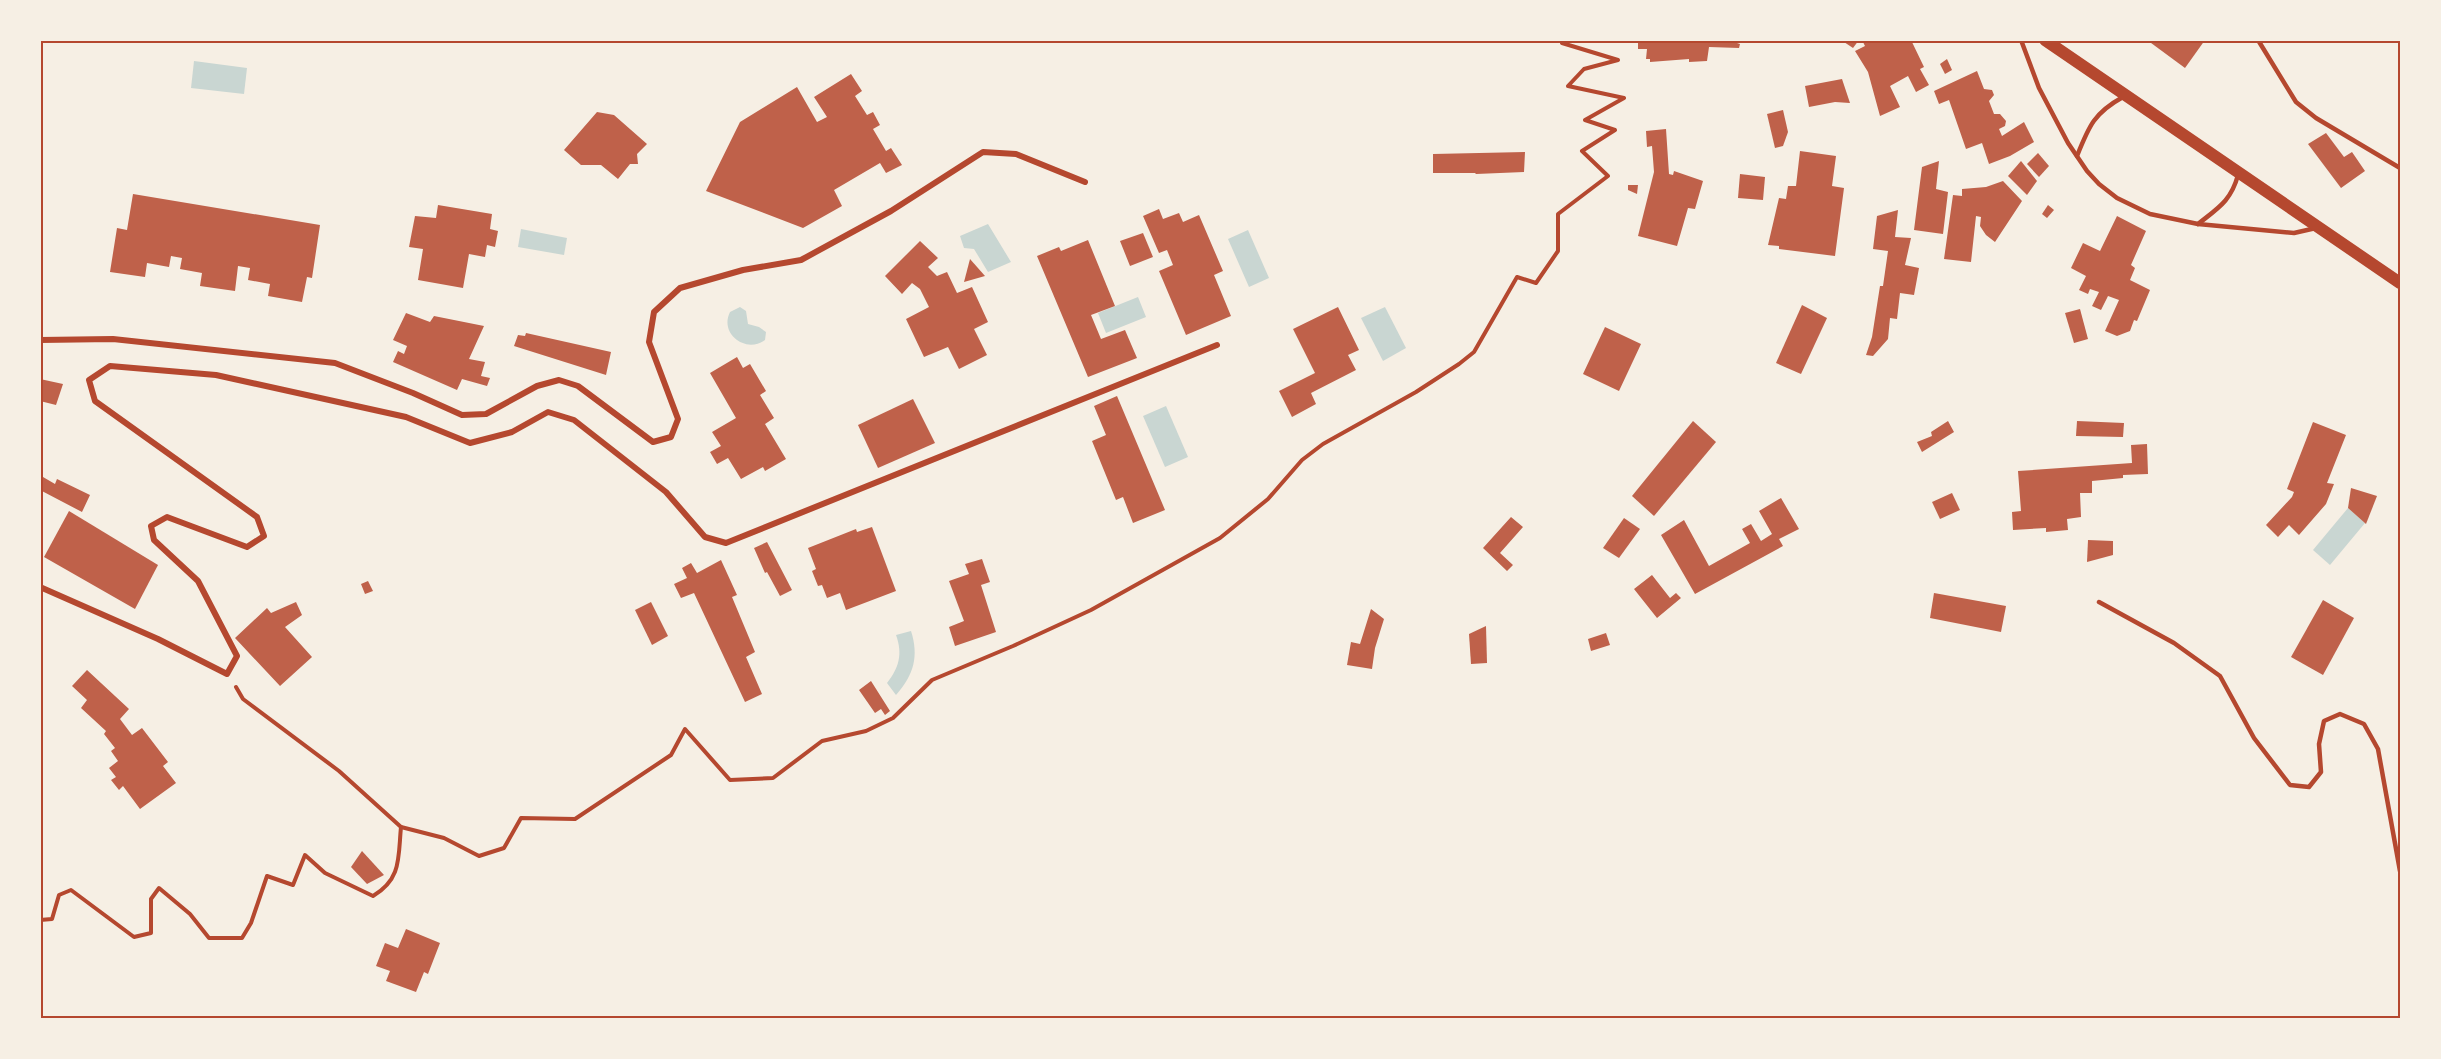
<svg xmlns="http://www.w3.org/2000/svg" width="2441" height="1059" viewBox="0 0 2441 1059" font-family="Helvetica,sans-serif">
	<rect width="100%" height="100%" fill="#f6efe4"/>
	<g fill="#c9d6d2">
		<path d="M 194,61 L 247,68 L 244,94 L 191,88 Z"/>
		<path d="M 988,224 L 1011,262 L 988,272 L 974,249 L 964,248 L 960,236 Z"/>
		<path d="M 521,229 L 567,238 L 564,255 L 518,247 Z"/>
		<path d="M 1248,230 L 1269,278 L 1249,287 L 1228,239 Z"/>
		<path d="M 1138,297 L 1146,317 L 1106,333 L 1098,313 Z"/>
		<path d="M 740,307 L 746,311 L 748,324 L 759,327 L 766,332 L 765,340 C 746,354 719,334 730,312 Z"/>
		<path d="M 1385,307 L 1406,348 L 1383,361 L 1361,318 Z"/>
		<path d="M 1166,406 L 1188,457 L 1165,467 L 1143,416 Z"/>
		<path d="M 2348,508 L 2365,523 L 2330,565 L 2313,550 Z"/>
		<path d="M 911,631 C 919,656 914,675 896,695 L 887,683 C 899,668 903,654 896,635 Z"/>
	</g>
	<g fill="#bf614a">
		<path d="M 1638,40 L 1737,40 L 1737,43 L 1740,44 L 1739,48 L 1709,47 L 1707,61 L 1689,62 L 1689,59 L 1650,62 L 1650,59 L 1646,59 L 1647,49 L 1638,49 Z"/>
		<path d="M 1841,40 L 1859,40 L 1853,48 Z"/>
		<path d="M 1862,40 L 1911,40 L 1924,67 L 1920,69 L 1929,85 L 1916,92 L 1908,76 L 1890,86 L 1900,107 L 1880,116 L 1868,72 L 1855,51 L 1865,46 Z"/>
		<path d="M 2147,40 L 2205,40 L 2185,68 Z"/>
		<path d="M 1947,59 L 1952,70 L 1945,74 L 1940,64 Z"/>
		<path d="M 1977,71 L 1984,89 L 1992,90 L 1994,95 L 1989,101 L 1994,114 L 2000,114 L 2006,121 L 2005,126 L 1999,129 L 2002,136 L 2024,122 L 2034,142 L 2010,156 L 1989,164 L 1982,143 L 1966,149 L 1949,100 L 1939,104 L 1934,91 Z"/>
		<path d="M 851,74 L 862,91 L 855,96 L 867,115 L 873,112 L 880,125 L 873,129 L 886,151 L 891,148 L 902,165 L 886,173 L 880,163 L 834,190 L 842,206 L 803,228 L 706,191 L 740,122 L 797,87 L 817,122 L 827,117 L 814,97 Z"/>
		<path d="M 1842,79 L 1850,103 L 1835,102 L 1809,107 L 1805,86 Z"/>
		<path d="M 1783,110 L 1788,132 L 1783,146 L 1775,148 L 1767,114 Z"/>
		<path d="M 597,112 L 614,115 L 647,144 L 637,154 L 638,164 L 630,164 L 618,179 L 601,165 L 581,165 L 564,150 Z"/>
		<path d="M 1666,129 L 1669,174 L 1673,175 L 1674,171 L 1703,181 L 1695,209 L 1688,208 L 1677,246 L 1638,236 L 1654,172 L 1652,146 L 1647,147 L 1646,131 Z"/>
		<path d="M 2326,133 L 2344,157 L 2352,152 L 2365,171 L 2341,188 L 2308,144 Z"/>
		<path d="M 1800,151 L 1836,156 L 1832,186 L 1844,188 L 1835,256 L 1779,249 L 1779,246 L 1768,245 L 1779,198 L 1786,199 L 1788,186 L 1796,186 Z"/>
		<path d="M 1525,152 L 1524,172 L 1476,174 L 1475,173 L 1433,173 L 1433,154 Z"/>
		<path d="M 2038,153 L 2049,166 L 2039,177 L 2027,164 Z"/>
		<path d="M 1939,161 L 1936,189 L 1948,192 L 1943,234 L 1914,230 L 1922,167 Z"/>
		<path d="M 2021,161 L 2037,181 L 2027,195 L 2008,176 Z"/>
		<path d="M 1740,174 L 1765,177 L 1763,200 L 1738,198 Z"/>
		<path d="M 2003,181 L 2022,201 L 1995,242 L 1986,235 L 1980,226 L 1981,217 L 1976,216 L 1971,262 L 1944,259 L 1953,195 L 1962,196 L 1962,189 L 1986,187 Z"/>
		<path d="M 1628,185 L 1638,185 L 1637,194 L 1628,190 Z"/>
		<path d="M 133,194 L 320,225 L 312,278 L 307,277 L 302,302 L 268,296 L 270,284 L 248,280 L 250,268 L 238,266 L 235,291 L 200,286 L 202,273 L 180,269 L 182,258 L 171,256 L 169,267 L 147,263 L 145,277 L 110,272 L 117,228 L 127,230 Z"/>
		<path d="M 438,205 L 492,214 L 490,229 L 498,231 L 495,247 L 487,245 L 485,257 L 469,254 L 463,288 L 418,280 L 423,249 L 409,247 L 415,216 L 436,218 Z"/>
		<path d="M 2048,205 L 2054,210 L 2047,218 L 2042,214 Z"/>
		<path d="M 1159,209 L 1163,219 L 1179,213 L 1183,222 L 1199,215 L 1223,271 L 1214,275 L 1231,316 L 1186,335 L 1159,271 L 1173,265 L 1167,250 L 1159,253 L 1143,216 Z"/>
		<path d="M 1898,210 L 1895,237 L 1911,238 L 1905,265 L 1919,268 L 1914,295 L 1900,293 L 1897,319 L 1890,318 L 1888,339 L 1873,356 L 1866,355 L 1872,337 L 1880,286 L 1883,286 L 1888,251 L 1873,249 L 1877,216 Z"/>
		<path d="M 2117,216 L 2146,231 L 2131,265 L 2135,268 L 2130,280 L 2150,290 L 2137,321 L 2134,320 L 2130,331 L 2117,336 L 2105,331 L 2119,300 L 2108,296 L 2101,310 L 2092,306 L 2099,292 L 2090,289 L 2088,294 L 2079,290 L 2086,276 L 2071,268 L 2083,243 L 2100,251 Z"/>
		<path d="M 1143,233 L 1153,257 L 1130,266 L 1120,241 Z"/>
		<path d="M 1088,240 L 1115,306 L 1091,315 L 1101,339 L 1125,330 L 1137,358 L 1088,377 L 1037,256 L 1059,247 L 1061,251 Z"/>
		<path d="M 920,241 L 938,258 L 928,267 L 937,276 L 947,272 L 957,293 L 972,287 L 988,322 L 974,329 L 987,355 L 959,369 L 948,347 L 924,357 L 906,319 L 929,307 L 920,289 L 912,283 L 902,294 L 885,276 Z"/>
		<path d="M 970,259 L 985,276 L 964,282 Z"/>
		<path d="M 1802,305 L 1827,318 L 1801,374 L 1776,363 Z"/>
		<path d="M 1338,307 L 1359,350 L 1348,355 L 1356,370 L 1311,393 L 1316,404 L 1292,417 L 1279,391 L 1315,373 L 1293,329 Z"/>
		<path d="M 2080,309 L 2088,339 L 2074,343 L 2065,313 Z"/>
		<path d="M 406,313 L 430,322 L 434,316 L 484,326 L 469,359 L 485,362 L 481,376 L 490,378 L 487,386 L 462,379 L 457,390 L 393,362 L 398,351 L 404,354 L 407,346 L 393,340 Z"/>
		<path d="M 1605,327 L 1641,344 L 1619,391 L 1583,374 Z"/>
		<path d="M 526,333 L 611,352 L 606,375 L 514,346 L 518,335 L 525,336 Z"/>
		<path d="M 737,357 L 743,368 L 750,364 L 766,391 L 760,395 L 774,418 L 765,424 L 786,459 L 765,471 L 763,467 L 741,479 L 728,458 L 717,464 L 710,452 L 721,446 L 712,432 L 736,418 L 710,373 Z"/>
		<path d="M 40,379 L 63,384 L 56,405 L 40,401 Z"/>
		<path d="M 1117,396 L 1165,510 L 1133,523 L 1123,497 L 1116,500 L 1092,441 L 1106,435 L 1094,406 Z"/>
		<path d="M 913,399 L 935,443 L 878,468 L 858,425 Z"/>
		<path d="M 1693,421 L 1716,442 L 1654,516 L 1632,496 Z"/>
		<path d="M 1948,421 L 1954,432 L 1922,452 L 1917,442 L 1932,436 L 1931,432 Z"/>
		<path d="M 2077,421 L 2124,423 L 2123,437 L 2076,436 Z"/>
		<path d="M 2313,422 L 2346,435 L 2327,483 L 2334,484 L 2326,504 L 2299,535 L 2289,525 L 2278,537 L 2266,525 L 2292,497 L 2294,492 L 2287,489 Z"/>
		<path d="M 2147,444 L 2148,474 L 2123,475 L 2123,478 L 2092,481 L 2092,493 L 2080,493 L 2081,517 L 2067,519 L 2068,530 L 2046,532 L 2046,528 L 2013,530 L 2012,512 L 2021,511 L 2018,471 L 2132,463 L 2131,445 Z"/>
		<path d="M 43,477 L 55,484 L 57,479 L 90,495 L 82,512 L 40,490 Z"/>
		<path d="M 2351,488 L 2377,496 L 2366,524 L 2348,508 Z"/>
		<path d="M 1952,493 L 1960,510 L 1940,519 L 1932,502 Z"/>
		<path d="M 1781,498 L 1799,529 L 1779,539 L 1783,546 L 1695,594 L 1661,535 L 1684,520 L 1709,566 L 1750,543 L 1742,529 L 1751,524 L 1761,541 L 1772,534 L 1759,511 Z"/>
		<path d="M 69,511 L 158,565 L 135,609 L 44,557 Z"/>
		<path d="M 1511,517 L 1523,527 L 1500,553 L 1513,565 L 1507,571 L 1483,548 Z"/>
		<path d="M 1624,518 L 1640,529 L 1619,558 L 1603,548 Z"/>
		<path d="M 872,527 L 896,591 L 846,610 L 840,593 L 827,598 L 822,585 L 818,586 L 812,571 L 816,569 L 808,548 L 856,529 L 857,532 Z"/>
		<path d="M 2088,540 L 2113,541 L 2113,555 L 2087,562 Z"/>
		<path d="M 767,542 L 792,590 L 780,596 L 767,572 L 765,573 L 754,548 Z"/>
		<path d="M 982,559 L 990,582 L 981,585 L 996,632 L 955,646 L 949,627 L 964,621 L 949,581 L 969,574 L 965,564 Z"/>
		<path d="M 721,560 L 737,595 L 732,597 L 755,652 L 746,657 L 762,694 L 745,702 L 694,593 L 681,598 L 674,584 L 687,578 L 682,568 L 691,563 L 697,573 Z"/>
		<path d="M 1652,575 L 1670,598 L 1676,593 L 1681,598 L 1657,618 L 1634,589 Z"/>
		<path d="M 368,581 L 373,591 L 365,594 L 361,584 Z"/>
		<path d="M 1934,593 L 2006,606 L 2001,632 L 1930,618 Z"/>
		<path d="M 2323,600 L 2354,618 L 2323,675 L 2291,657 Z"/>
		<path d="M 296,602 L 302,615 L 285,627 L 312,657 L 280,686 L 235,638 L 267,608 L 271,613 Z"/>
		<path d="M 651,602 L 668,636 L 652,645 L 635,610 Z"/>
		<path d="M 1371,609 L 1384,619 L 1375,648 L 1372,669 L 1347,665 L 1351,642 L 1360,644 Z"/>
		<path d="M 1486,626 L 1487,663 L 1471,664 L 1469,634 Z"/>
		<path d="M 1606,633 L 1610,645 L 1591,651 L 1588,639 Z"/>
		<path d="M 87,670 L 129,709 L 120,719 L 132,735 L 142,728 L 168,762 L 163,766 L 176,783 L 140,809 L 123,786 L 119,790 L 111,780 L 116,777 L 109,768 L 118,761 L 111,751 L 115,748 L 104,734 L 106,731 L 81,708 L 87,700 L 72,686 Z"/>
		<path d="M 871,681 L 890,711 L 885,715 L 881,709 L 875,713 L 859,690 Z"/>
		<path d="M 362,851 L 384,875 L 367,884 L 351,867 Z"/>
		<path d="M 406,929 L 440,943 L 428,974 L 424,972 L 416,992 L 386,981 L 390,971 L 376,966 L 385,943 L 398,948 Z"/>
	</g>
	<g fill="none" stroke-linecap="round" stroke-linejoin="round">
		<g stroke="#b5482f" stroke-width="4">
			<path d="M 236,687 L 243,699 L 339,771 L 401,827 L 444,838 L 479,856 L 504,848 L 521,818 L 575,819 L 671,755 L 685,729 L 730,780 L 773,778 L 822,741 L 866,731 L 893,718 L 932,680 L 1013,646 L 1091,610 L 1220,538 L 1268,499 L 1302,460 L 1323,444 L 1416,392 L 1459,364 L 1474,352 L 1517,277 L 1536,283 L 1558,251 L 1558,214 L 1608,176 L 1582,151 L 1615,130 L 1585,120 L 1624,98 L 1568,86 L 1584,69 L 1618,60 L 1562,43 L 1565,40"/>
			<path d="M 40,920 L 52,919 L 59,895 L 71,890 L 134,937 L 151,933 L 151,899 L 159,888 L 190,914 L 209,938 L 242,938 L 251,923 L 267,876 L 293,885 L 305,855 L 325,873 L 373,896 C 402,879 398,857 401,827"/>
		</g>
		<g stroke="#b5482f" stroke-width="4.5">
			<path d="M 2021,40 L 2039,88 L 2068,143 L 2087,171 L 2099,184 L 2117,198 L 2150,214 L 2198,224 L 2294,233 L 2316,228"/>
			<path d="M 2258,40 L 2296,102 L 2316,118 L 2400,168"/>
			<path d="M 2077,156 C 2089,126 2094,113 2123,97"/>
			<path d="M 2198,224 C 2218,208 2231,201 2238,175"/>
			<path d="M 2099,602 L 2174,643 L 2220,676 L 2254,738 L 2290,785 L 2309,787 L 2321,772 L 2319,744 L 2324,721 L 2340,714 L 2364,724 L 2378,749 L 2400,871"/>
		</g>
		<g stroke="#b5482f" stroke-width="6">
			<path d="M 40,340 L 113,339 L 335,363 L 413,393 L 462,415 L 486,414 L 537,386 L 559,380 L 578,386 L 653,442 L 671,437 L 678,419 L 649,342 L 654,312 L 680,288 L 743,270 L 801,260 L 891,211 L 983,152 L 1016,154 L 1085,182"/>
			<path d="M 40,587 L 158,639 L 227,674 L 237,656 L 198,581 L 154,540 L 151,526 L 167,517 L 247,547 L 264,536 L 257,517 L 95,401 L 89,380 L 110,366 L 216,375 L 406,417 L 470,443 L 512,432 L 548,412 L 574,420 L 666,492 L 705,537 L 726,543 L 1217,345"/>
		</g>
		<path stroke="#b5482f" stroke-width="12" d="M 2045,40 L 2400,283"/>
	</g>
	<rect width="2441" height="1059" fill="none" stroke="#f6efe4" stroke-width="84"/>
	<rect x="42" y="42" width="2357" height="975" fill="none" stroke="#b5482f" stroke-width="2"/>
</svg>
